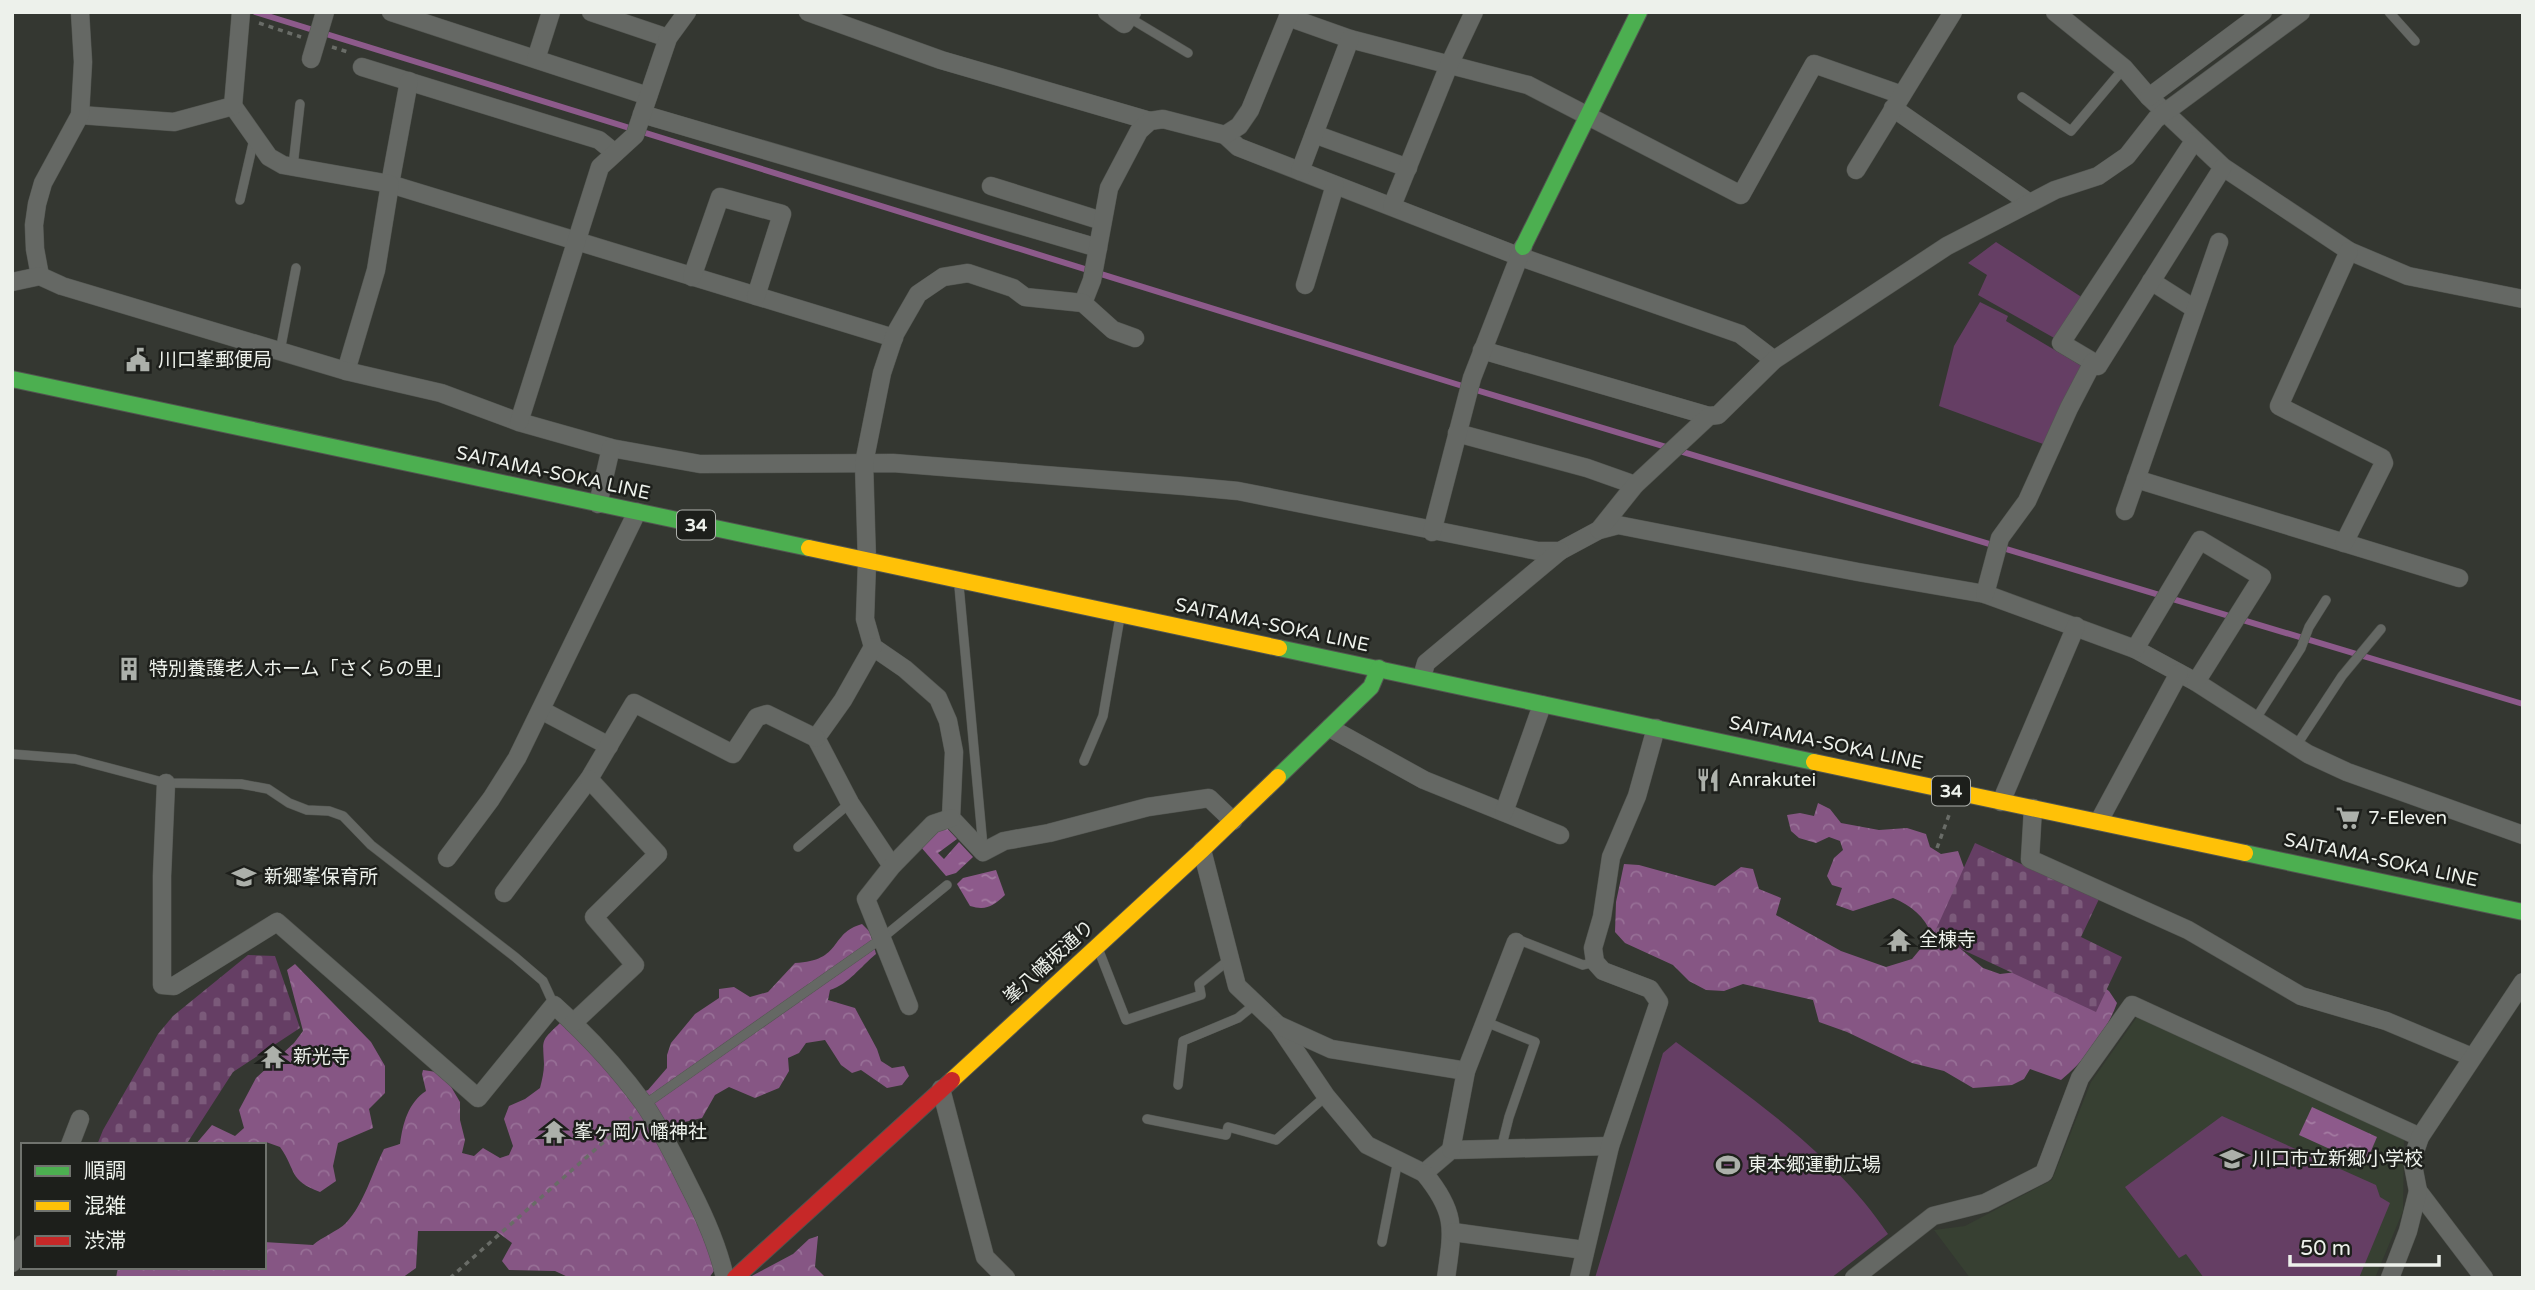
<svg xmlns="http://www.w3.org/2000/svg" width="2535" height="1290" viewBox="0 0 2535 1290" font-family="'Varela Round','Noto Sans JP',sans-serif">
	<defs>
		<pattern id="forest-crowns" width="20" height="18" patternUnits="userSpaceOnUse" patternTransform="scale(1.75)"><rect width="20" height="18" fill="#865684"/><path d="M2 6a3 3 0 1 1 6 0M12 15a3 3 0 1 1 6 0" fill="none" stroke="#976f96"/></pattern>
		<pattern id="cemetery-stones" width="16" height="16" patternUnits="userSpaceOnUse" patternTransform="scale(1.75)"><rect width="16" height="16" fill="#653e64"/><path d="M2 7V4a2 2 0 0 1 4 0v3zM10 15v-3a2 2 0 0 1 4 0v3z" fill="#7b5a7a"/></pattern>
		<pattern id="water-ripples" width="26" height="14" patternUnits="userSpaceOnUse" patternTransform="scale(1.75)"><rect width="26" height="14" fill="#8d5a8b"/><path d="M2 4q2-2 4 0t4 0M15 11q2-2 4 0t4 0" fill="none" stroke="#a37aa1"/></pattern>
	</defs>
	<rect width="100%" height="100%" fill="#343731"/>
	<path fill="#374032" d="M 2137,1017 L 2404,1138 L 2403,1211 L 2375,1278 L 1970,1278 L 1934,1230 L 1965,1226 L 2052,1180 L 2091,1082 Z"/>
	<g fill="#653e64">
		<path d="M 1996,242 L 2083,298 L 2056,339 L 1978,295 L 1987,275 L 1968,263 Z"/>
		<path d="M 1980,302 L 2008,316 L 2006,321 L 2085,368 L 2046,445 L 1939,406 L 1954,346 Z"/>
		<path d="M 1676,1042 C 1752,1098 1835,1155 1888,1234 L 1831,1278 L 1595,1278 L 1663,1053 Z"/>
		<path d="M 2222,1116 L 2376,1185 L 2380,1197 L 2390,1203 L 2359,1278 L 2204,1278 L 2186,1254 L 2179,1258 L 2125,1187 Z"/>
	</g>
	<g fill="url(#forest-crowns)">
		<path d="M 1818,803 L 1830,809 L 1841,823 L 1879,830 L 1907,828 L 1926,834 L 1930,847 L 1941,854 L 1958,851 L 1967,876 L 1955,944 L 1983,968 L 2000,974 L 2017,972 L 2095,981 L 2109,991 L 2117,1003 C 2107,1031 2085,1061 2061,1080 L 2030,1069 L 2024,1079 L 2012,1085 L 1973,1088 L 1944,1071 L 1912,1063 L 1847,1032 L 1819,1022 L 1813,1000 L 1743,984 L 1724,991 L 1706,990 L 1689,981 L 1673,965 L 1625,943 L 1615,932 L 1616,902 L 1624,864 L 1639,865 L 1715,886 L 1741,867 L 1753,869 L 1759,889 L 1781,898 L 1776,915 L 1841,951 L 1886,967 L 1912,959 L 1932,935 C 1924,916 1912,906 1893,898 L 1853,911 L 1836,905 L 1842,888 L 1832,885 L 1827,876 L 1834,858 L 1843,850 L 1840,841 L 1829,837 L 1816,843 L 1799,838 L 1791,831 L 1787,815 L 1800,813 L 1814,816 Z"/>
		<path d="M 862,924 L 870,932 L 876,954 C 860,967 849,984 830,990 L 828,1000 L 855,1008 L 877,1049 L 881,1061 L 892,1068 L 904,1066 L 909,1076 L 902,1085 L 887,1088 L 861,1070 L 852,1073 L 841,1065 L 825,1040 L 806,1043 L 799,1053 L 788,1058 L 789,1071 L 779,1088 L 755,1098 L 729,1087 L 715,1095 L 702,1118 L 680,1123 L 670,1133 L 716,1268 L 709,1278 L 570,1278 L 555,1271 L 509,1270 L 502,1261 L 512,1243 L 496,1231 L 418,1231 L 416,1268 L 402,1278 L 116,1278 L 118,1267 L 264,1267 L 264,1242 L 313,1245 C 322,1237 338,1231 346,1223 C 364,1204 372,1173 384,1149 L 400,1144 C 403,1123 408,1103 426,1091 L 422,1074 L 423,1070 L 443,1073 L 460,1102 L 460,1120 L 465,1140 L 462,1153 L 474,1156 L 483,1148 L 500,1158 L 509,1155 L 513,1146 L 504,1119 L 509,1106 L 525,1099 L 540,1088 C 542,1080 544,1072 544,1064 C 543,1039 540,1042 560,1023 L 584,1044 L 632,1096 L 648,1090 L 667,1068 L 667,1055 L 671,1043 L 695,1014 L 719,998 L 719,989 L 734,987 L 750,997 L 768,992 L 795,963 C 843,961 829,933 862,924 Z"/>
		<path d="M 295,964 L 371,1042 L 385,1066 L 385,1093 L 369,1109 L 373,1128 L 338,1143 L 333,1166 L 336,1181 L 320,1192 C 288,1180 297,1171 280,1147 L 266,1142 L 264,1145 L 195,1145 L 212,1125 L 235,1136 L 244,1128 L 239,1110 L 256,1078 L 294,1043 L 303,1031 L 287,970 Z"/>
		<path d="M 818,1236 L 815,1267 L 826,1278 L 748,1278 L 793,1254 L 809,1239 Z"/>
	</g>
	<g fill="url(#cemetery-stones)">
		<path d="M 1975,843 L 2099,899 L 2081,937 L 2122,957 L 2096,1012 L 1933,936 Z"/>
		<path d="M 248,955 L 275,956 L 300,1028 L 233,1072 L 186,1145 L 97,1145 L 103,1130 L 158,1034 L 173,1016 Z"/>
	</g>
	<g fill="url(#water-ripples)">
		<path d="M 944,825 L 957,839 L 938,853 L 944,859 L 959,842 L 973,857 L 956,873 L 946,876 L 920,846 Z"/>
		<path d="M 996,870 L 1005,895 C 993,906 986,911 970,906 L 957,884 L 963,878 Z"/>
		<path d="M 2312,1107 L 2377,1137 L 2365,1165 L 2299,1135 Z"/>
	</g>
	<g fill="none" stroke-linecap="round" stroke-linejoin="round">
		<path stroke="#8d5a8b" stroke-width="6" d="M 255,12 L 1456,384 L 2523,704"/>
		<g stroke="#525550" stroke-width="10">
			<g id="lane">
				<path d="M 2389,12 L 2415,41"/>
				<path d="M 1128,17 L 1188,53"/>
				<path d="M 2022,97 L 2071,131 L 2124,68"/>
				<path d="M 293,166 L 300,104"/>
				<path d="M 240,200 L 254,139"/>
				<path d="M 280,351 L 296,268"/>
				<path d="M 959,586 L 983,847"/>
				<path d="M 2255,720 L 2301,648 L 2309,627 L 2326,600"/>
				<path d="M 2296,746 L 2342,676 L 2381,629"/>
				<path d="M 12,754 L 75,759 L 166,783 L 241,784 L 268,789 L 289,803 L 307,810 L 329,811 L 343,816 L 371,845 L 515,957 L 543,981 L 554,1005"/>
				<path d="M 1084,761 L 1103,716 L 1120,617"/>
				<path d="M 798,847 L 850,803"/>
				<path d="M 1516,942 L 1522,941 L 1583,965 L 1595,962"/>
				<path d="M 1099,951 L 1126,1020 L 1201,995 L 1199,984 L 1230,959"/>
				<path d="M 1486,1022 L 1535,1042 L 1509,1117 L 1501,1149"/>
				<path d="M 1178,1085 L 1183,1041 L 1238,1018 L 1254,1005"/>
				<path d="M 644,1105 L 881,939 L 947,885"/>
				<path d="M 1147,1119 L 1226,1135 L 1228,1127 L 1276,1140 L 1326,1096"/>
				<path d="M 1382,1242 L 1398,1160"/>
			</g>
		</g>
		<g stroke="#525550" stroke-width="19">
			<g id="street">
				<path d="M 391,12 L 648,96"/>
				<path d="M 591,12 L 668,38"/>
				<path d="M 808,12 L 941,60 L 1150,121"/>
				<path d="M 1107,12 L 1124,24 L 1132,12"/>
				<path d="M 2055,12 L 2124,68 L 2149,97 L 2223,167 L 2349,251 L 2408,276 L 2523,299"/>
				<path d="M 1288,17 L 1350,39 L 1528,85 L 1741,195 L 1814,64 L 1902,95"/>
				<path d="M 311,59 L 325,12"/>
				<path d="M 536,59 L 551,12"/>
				<path d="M 362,67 L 599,140 L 615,153"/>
				<path d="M 409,81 L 390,184 L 894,338"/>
				<path d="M 2149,97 L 2263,12"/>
				<path d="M 233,106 L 269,157 L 283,165 L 390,184 L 376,270 L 346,371"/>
				<path d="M 1893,108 L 2028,202"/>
				<path d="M 642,114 L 1098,248"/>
				<path d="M 80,115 L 174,122 L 233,106 L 241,12"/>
				<path d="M 1314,134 L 1408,168"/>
				<path d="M 1225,135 L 1238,147 L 1518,256 L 1740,334 L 1774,360"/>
				<path d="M 1856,170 L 1953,12"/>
				<path d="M 1300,171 L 1350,39"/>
				<path d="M 991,186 L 1102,221"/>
				<path d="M 1392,206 L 1449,65 L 1474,12"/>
				<path d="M 40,276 L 35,249 L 34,225 L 37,204 L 43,183 L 80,115 L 83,62 L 80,12"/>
				<path d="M 692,277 L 720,197 L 782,214 L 756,296"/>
				<path d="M 2151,281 L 2195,309"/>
				<path d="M 12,282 L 40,276 L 62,286 L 346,371 L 441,393 L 519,422 L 611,448 L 700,464 L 893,463 L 1184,486 L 1238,491 L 1538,551 L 1560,551 L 1599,530 L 1618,525 L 1858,572 L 1985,594 L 2135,649 L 2196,682 L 2308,754 L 2347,772 L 2523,835"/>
				<path d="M 1305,285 L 1335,185"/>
				<path d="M 1083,303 L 1092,280 L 1109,188 L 1139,131 L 1150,121 L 1163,119 L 1225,135 L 1239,126 L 1250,110 L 1290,12"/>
				<path d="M 1135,338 L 1113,330 L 1083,303 L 1025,297 L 1013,288 L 968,273 L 943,277 L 918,294 L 895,334 L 882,373 L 864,463 L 867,562 L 865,619 L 873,647 L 905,669 L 938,698 L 948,721 L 954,752 L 951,818 L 983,852 L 1004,841 L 1049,833 L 1148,807 L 1209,798 L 1233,821"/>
				<path d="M 1482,350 L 1709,416"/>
				<path d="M 2093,362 L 2061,343 L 2194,141"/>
				<path d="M 519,422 L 600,167 L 635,135 L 668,38 L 687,12"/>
				<path d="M 1457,433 L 1587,468 L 1635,485"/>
				<path d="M 2136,479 L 2459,578"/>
				<path d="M 598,504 L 611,448"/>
				<path d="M 2125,511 L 2219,242"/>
				<path d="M 1599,530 L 1635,485 L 1709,416 L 1718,415 L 1774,360 L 1947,246 L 2055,190 L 2098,176 L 2127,156 L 2156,119 L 2301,12"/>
				<path d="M 1432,532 L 1472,378 L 1523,247"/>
				<path d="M 2344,543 L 2384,463 L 2382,458 L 2279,406 L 2349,251"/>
				<path d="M 1985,594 L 2000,538 L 2027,501 L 2069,408 L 2093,362 L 2098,366 L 2223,167"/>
				<path d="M 873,647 L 843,700 L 816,738 L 850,803 L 892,866"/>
				<path d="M 2135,649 L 2200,540 L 2262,577 L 2196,682"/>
				<path d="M 1422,677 L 1426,663 L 1560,551"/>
				<path d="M 541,710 L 609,746"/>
				<path d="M 1330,728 L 1424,780 L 1560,835"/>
				<path d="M 166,783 L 162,876 L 162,985 L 174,986 L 277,922 L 478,1098 L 554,1005 C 587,1035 618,1068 644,1104 C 662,1130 676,1160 690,1188 C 705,1217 718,1246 725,1278"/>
				<path d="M 2001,802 L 2076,626"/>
				<path d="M 2033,808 L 2030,859 L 2188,930 L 2301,996 L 2386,1021 L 2472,1057"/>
				<path d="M 1504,812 L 1542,705"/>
				<path d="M 2099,821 L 2179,673"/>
				<path d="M 1202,850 L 1237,986 L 1278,1025 L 1326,1096 L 1367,1145 L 1424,1173 L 1451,1150 L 1610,1146"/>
				<path d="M 447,858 L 491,799 L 517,758 L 637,512"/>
				<path d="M 504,893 L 589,779 L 634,703 L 733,754 L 757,717 L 767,714 L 816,738"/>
				<path d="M 909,1006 L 866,899 L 892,866 L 933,824 L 951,818"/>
				<path d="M 573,1023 L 635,965 L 594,917 L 658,854 L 589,779"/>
				<path d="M 1278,1025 L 1331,1049 L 1466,1071"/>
				<path d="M 941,1089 L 985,1257 L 1006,1278"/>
				<path d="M 70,1145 L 80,1119"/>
				<path d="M 1451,1150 L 1466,1071 L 1516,942"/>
				<path d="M 1424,1173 C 1457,1213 1453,1229 1446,1278"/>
				<path d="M 2418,1191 L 2484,1278"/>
				<path d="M 1453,1232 L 1584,1250"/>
				<path d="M 12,1263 L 23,1244"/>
				<path d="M 1579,1278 L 1610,1146 L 1659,1002 L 1650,989 L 1603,971 L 1595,962 L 1593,948 L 1602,917 L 1611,857 L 1637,796 L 1656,728"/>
				<path d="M 1854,1278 L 1933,1216 L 1985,1203 L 2044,1173 L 2080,1078 L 2132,1005 L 2420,1137"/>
				<path d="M 2390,1278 L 2408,1231 L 2418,1191 L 2412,1160 L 2420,1137 L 2523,982"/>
			</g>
		</g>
		<g stroke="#525550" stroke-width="18">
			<g id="fast">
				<path d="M 1523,247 L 1639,12"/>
				<path d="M 12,379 L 809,548"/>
				<path d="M 1279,648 L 1814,762"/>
				<path d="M 1278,777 L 1371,687 L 1379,668"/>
				<path d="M 2245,853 L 2523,912"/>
			</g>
		</g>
		<g stroke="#525550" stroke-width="18">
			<g id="slow">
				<path d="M 809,548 L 1279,648"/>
				<path d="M 1814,762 L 2245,853"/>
				<path d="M 952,1080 L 1202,850 L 1278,777"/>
			</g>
		</g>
		<g stroke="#525550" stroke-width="18">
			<path id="jam" d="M 735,1278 L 952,1080"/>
		</g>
		<g stroke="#696c67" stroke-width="3.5" stroke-dasharray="5 5" stroke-linecap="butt">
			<path d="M 259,23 L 301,37"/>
			<path d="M 332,47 L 351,53"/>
			<path d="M 1937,848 L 1949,815"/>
			<path d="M 450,1278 L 632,1117"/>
		</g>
		<use href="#lane" stroke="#656864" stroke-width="9"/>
		<use href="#street" stroke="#656864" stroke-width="18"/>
		<use href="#fast" stroke="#4caf50" stroke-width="16"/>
		<use href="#slow" stroke="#ffc107" stroke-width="16"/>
		<use href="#jam" stroke="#c62828" stroke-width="16"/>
	</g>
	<defs>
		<g id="civic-bare" transform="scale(1.89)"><path d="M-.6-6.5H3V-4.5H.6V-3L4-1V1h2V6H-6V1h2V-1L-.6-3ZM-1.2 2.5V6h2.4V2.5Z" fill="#acb0aa" stroke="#1d1f1b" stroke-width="2.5" paint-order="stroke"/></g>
		<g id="building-bare" transform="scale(1.89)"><path d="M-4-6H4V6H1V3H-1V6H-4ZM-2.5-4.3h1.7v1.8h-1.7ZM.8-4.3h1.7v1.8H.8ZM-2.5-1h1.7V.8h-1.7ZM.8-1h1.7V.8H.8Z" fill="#acb0aa" stroke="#1d1f1b" stroke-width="2.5" paint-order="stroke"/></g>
		<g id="restaurant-bare" transform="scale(1.89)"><path d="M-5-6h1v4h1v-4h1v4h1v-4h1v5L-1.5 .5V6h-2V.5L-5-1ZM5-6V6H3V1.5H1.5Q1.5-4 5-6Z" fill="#acb0aa" stroke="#1d1f1b" stroke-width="2.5" paint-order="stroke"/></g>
		<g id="supermarket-bare" transform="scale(1.89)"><path d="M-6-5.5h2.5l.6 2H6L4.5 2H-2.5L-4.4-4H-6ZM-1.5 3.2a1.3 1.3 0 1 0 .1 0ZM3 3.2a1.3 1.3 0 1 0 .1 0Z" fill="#acb0aa" stroke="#1d1f1b" stroke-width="2.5" paint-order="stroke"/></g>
		<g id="school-bare" transform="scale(1.89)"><path d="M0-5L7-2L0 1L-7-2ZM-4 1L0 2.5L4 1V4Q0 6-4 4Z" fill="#acb0aa" stroke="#1d1f1b" stroke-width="2.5" paint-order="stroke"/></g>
		<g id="temple-bare" transform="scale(1.89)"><path d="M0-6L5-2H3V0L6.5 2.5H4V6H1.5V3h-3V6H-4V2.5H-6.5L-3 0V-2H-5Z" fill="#acb0aa" stroke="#1d1f1b" stroke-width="2.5" paint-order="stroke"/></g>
		<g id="stadium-bare" transform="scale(1.89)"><path d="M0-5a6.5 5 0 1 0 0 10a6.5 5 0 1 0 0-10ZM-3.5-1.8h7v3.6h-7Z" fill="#acb0aa" stroke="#1d1f1b" stroke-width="2.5" paint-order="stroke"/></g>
	</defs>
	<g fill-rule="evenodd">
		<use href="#civic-bare" x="138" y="360"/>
		<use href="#building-bare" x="129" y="669"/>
		<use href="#restaurant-bare" x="1708" y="780"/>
		<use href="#supermarket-bare" x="2348" y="818"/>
		<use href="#school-bare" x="244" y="877"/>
		<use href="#temple-bare" x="1899" y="940"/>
		<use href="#temple-bare" x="273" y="1057"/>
		<use href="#temple-bare" x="554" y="1132"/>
		<use href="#school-bare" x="2232" y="1159"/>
		<use href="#stadium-bare" x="1728" y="1165"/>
	</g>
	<g text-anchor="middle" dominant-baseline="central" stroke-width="5" stroke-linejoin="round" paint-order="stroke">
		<g fill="#1d1f1b" stroke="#afb2ad" stroke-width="2">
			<rect x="677" y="510.5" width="38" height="29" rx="5"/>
			<rect x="1932" y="776.5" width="38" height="29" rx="5"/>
		</g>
		<g font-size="18" font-weight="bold" fill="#edf1eb">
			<text x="696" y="525">34</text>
			<text x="1951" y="791">34</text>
		</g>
		<g font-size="19" fill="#edf1eb" stroke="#1d1f1b" text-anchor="start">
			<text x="158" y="360">川口峯郵便局</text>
			<text x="149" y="669">特別養護老人ホーム「さくらの里」</text>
			<text x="1728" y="780">Anrakutei</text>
			<text x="2368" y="818">7-Eleven</text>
			<text x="264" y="877">新郷峯保育所</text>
			<text x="1919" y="940">全棟寺</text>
			<text x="293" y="1057">新光寺</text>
			<text x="574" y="1132">峯ヶ岡八幡神社</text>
			<text x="2252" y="1159">川口市立新郷小学校</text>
			<text x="1748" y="1165">東本郷運動広場</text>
		</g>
		<g font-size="19" fill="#edf1eb" stroke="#1d1f1b">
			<text transform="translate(553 473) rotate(12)">SAITAMA-SOKA LINE</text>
			<text transform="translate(1272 625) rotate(12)">SAITAMA-SOKA LINE</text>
			<text transform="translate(1826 743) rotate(12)">SAITAMA-SOKA LINE</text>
			<text transform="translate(2381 860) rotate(12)">SAITAMA-SOKA LINE</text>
			<text transform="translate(1049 962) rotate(-42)">峯八幡坂通り</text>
		</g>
	</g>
	<rect width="2535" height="1290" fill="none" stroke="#edf1eb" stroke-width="28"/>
	<rect x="21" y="1143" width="245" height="126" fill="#1d1f1b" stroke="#70736e" stroke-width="2"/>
	<rect x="35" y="1166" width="35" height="10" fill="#4caf50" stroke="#70736e" stroke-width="2"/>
	<text x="84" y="1178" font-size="21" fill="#edf1eb">順調</text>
	<rect x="35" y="1201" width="35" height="10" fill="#ffc107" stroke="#70736e" stroke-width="2"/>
	<text x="84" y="1213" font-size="21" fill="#edf1eb">混雑</text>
	<rect x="35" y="1236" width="35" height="10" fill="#c62828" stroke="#70736e" stroke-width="2"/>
	<text x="84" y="1248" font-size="21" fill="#edf1eb">渋滞</text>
	<path d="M2290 1255v10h149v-10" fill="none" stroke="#edf1eb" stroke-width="3.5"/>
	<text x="2300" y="1255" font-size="21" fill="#edf1eb" stroke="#1d1f1b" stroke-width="5" paint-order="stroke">50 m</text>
</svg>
